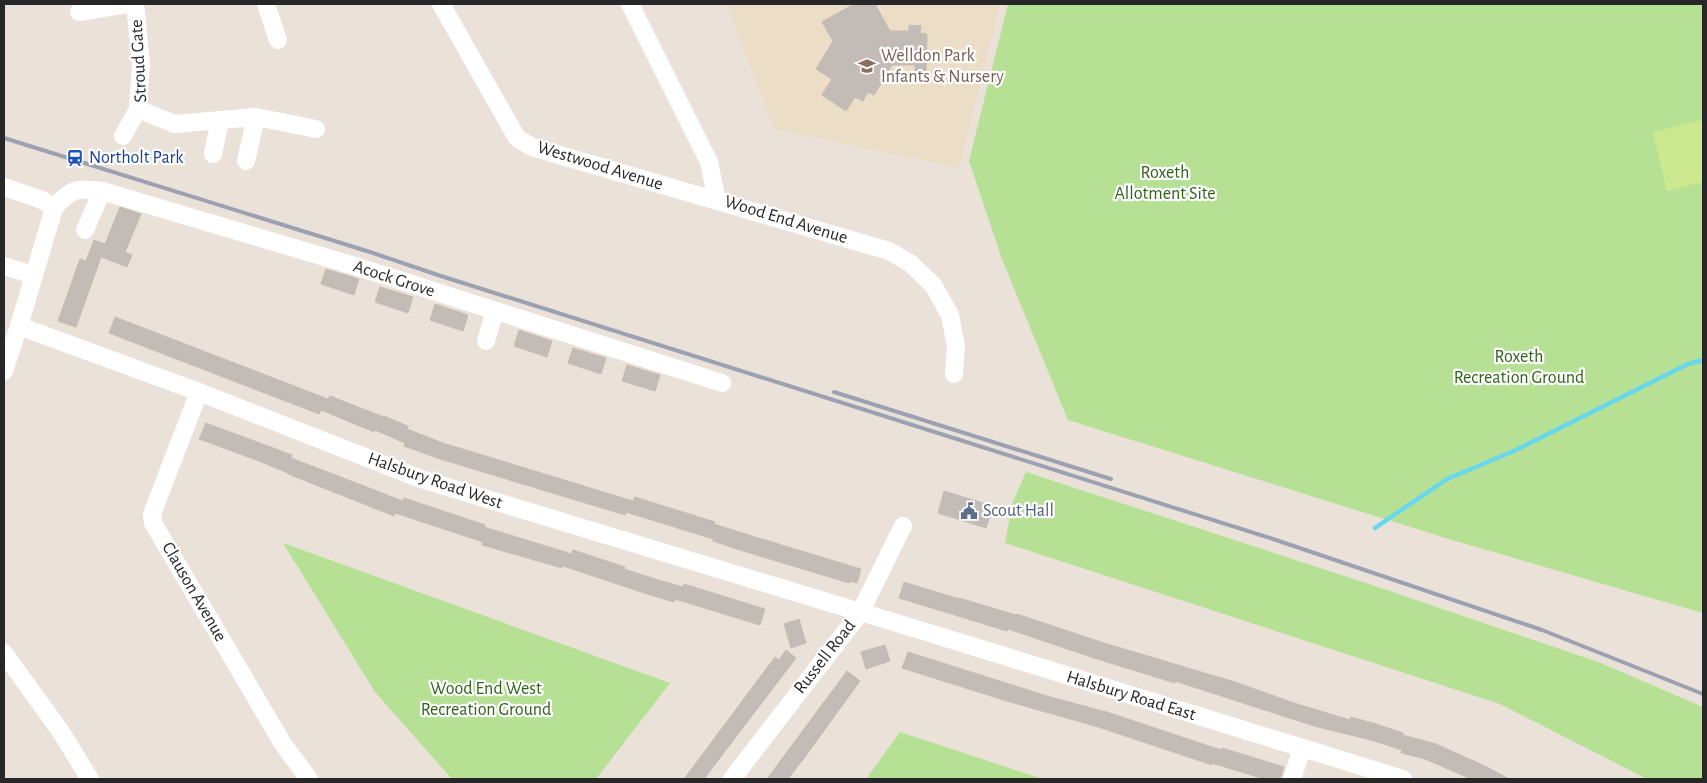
<svg xmlns="http://www.w3.org/2000/svg" width="1707" height="783" viewBox="0 0 1707 783" font-family="'Alegreya Sans',sans-serif">
	<rect width="100%" height="100%" fill="#eae1d9"/>
	<path fill="#ecddc7" d="M 727,4 L 1000,4 L 959,168 L 774,129 Z"/>
	<g fill="#b6e195">
		<path d="M 1008,4 L 1703,4 L 1703,613 L 1452,540 L 1068,420 L 1002,259 L 969,161 Z"/>
		<path d="M 1026,472 L 1369,584 L 1601,663 L 1703,707 L 1703,779 L 1647,779 L 1500,704 L 1005,543 L 1013,501 Z"/>
		<path d="M 283,543 L 670,683 L 596,779 L 452,779 L 375,692 Z"/>
		<path d="M 900,732 L 1043,779 L 866,779 Z"/>
	</g>
	<path fill="#cce990" d="M 1703,120 L 1703,182 L 1667,191 L 1653,132 Z"/>
	<g fill="none" stroke-linecap="round" stroke-linejoin="round">
		<path stroke="#6bd7ed" stroke-width="4.5" d="M 1375,528 L 1447,479 L 1514,451 L 1688,364 L 1703,360"/>
	</g>
	<g fill="#c2bbb6" stroke="#c5bdb3">
		<path d="M 854,4 L 875,4 L 890,31 L 909,31 L 909,25 L 921,26 L 920,33 L 927,34 L 926,75 L 915,75 L 915,65 L 892,65 L 874,95 L 868,92 L 863,101 L 855,97 L 846,111 L 822,95 L 832,79 L 816,69 L 833,41 L 822,22 Z"/>
		<path d="M 120,207 L 141,214 L 125,252 L 132,255 L 127,267 L 101,257 L 76,327 L 58,321 L 80,259 L 86,261 L 94,240 L 105,244 Z"/>
		<path d="M 326,269 L 359,279 L 354,295 L 321,284 Z"/>
		<path d="M 380,287 L 413,297 L 408,313 L 375,302 Z"/>
		<path d="M 435,304 L 468,315 L 463,331 L 430,320 Z"/>
		<path d="M 115,317 L 328,399 L 330,396 L 384,417 L 384,416 L 408,426 L 407,429 L 443,443 L 633,501 L 635,497 L 715,522 L 714,524 L 752,536 L 861,569 L 857,583 L 849,581 L 849,583 L 740,550 L 713,541 L 713,539 L 626,512 L 625,515 L 437,458 L 404,446 L 405,443 L 375,430 L 374,432 L 321,410 L 319,414 L 109,333 Z"/>
		<path d="M 519,330 L 552,341 L 547,357 L 514,346 Z"/>
		<path d="M 573,348 L 606,358 L 601,374 L 568,363 Z"/>
		<path d="M 627,365 L 660,375 L 655,391 L 622,381 Z"/>
		<path d="M 206,423 L 268,446 L 292,455 L 291,458 L 403,501 L 404,498 L 485,525 L 484,527 L 572,554 L 573,550 L 625,567 L 624,569 L 655,579 L 683,587 L 684,584 L 765,609 L 760,625 L 675,599 L 674,602 L 647,594 L 563,566 L 562,568 L 482,545 L 483,542 L 395,513 L 394,516 L 288,474 L 288,473 L 259,461 L 199,439 Z"/>
		<path d="M 944,491 L 993,506 L 986,528 L 938,513 Z"/>
		<path d="M 904,582 L 959,599 L 959,598 L 1016,615 L 1017,614 L 1104,643 L 1235,682 L 1294,703 L 1350,720 L 1351,717 L 1376,724 L 1403,733 L 1403,735 L 1436,744 L 1487,767 L 1509,779 L 1471,779 L 1425,759 L 1401,753 L 1402,750 L 1371,740 L 1314,726 L 1175,681 L 1175,683 L 1094,658 L 1008,629 L 1007,631 L 899,598 Z"/>
		<path d="M 799,619 L 806,643 L 791,648 L 784,624 Z"/>
		<path d="M 885,645 L 890,661 L 866,669 L 861,652 Z"/>
		<path d="M 786,650 L 796,658 L 704,779 L 684,779 L 775,657 L 779,660 Z"/>
		<path d="M 908,652 L 1047,696 L 1110,713 L 1221,750 L 1222,748 L 1284,767 L 1280,779 L 1264,779 L 1212,763 L 1212,765 L 1095,726 L 1010,702 L 902,668 Z"/>
		<path d="M 847,671 L 860,681 L 805,757 L 788,779 L 767,779 Z"/>
	</g>
	<g fill="none" stroke-linecap="round" stroke-linejoin="round">
		<g stroke="#fff" stroke-width="18">
			<path d="M 135,4 L 141,63 L 138,109 L 174,124 L 256,117 L 316,129"/>
			<path d="M 266,4 L 278,40"/>
			<path d="M 441,4 L 517,138 L 532,147 L 889,251 L 910,263 L 933,285 L 950,315 L 956,347 L 954,374"/>
			<path d="M 630,4 L 709,162 L 717,201"/>
			<path d="M 79,12 L 127,4"/>
			<path d="M 123,136 L 138,109"/>
			<path d="M 213,154 L 220,120"/>
			<path d="M 246,161 L 256,117"/>
			<path d="M 4,187 L 42,200 L 54,208"/>
			<path d="M 85,230 L 102,191"/>
			<path d="M 4,266 L 33,275"/>
			<path d="M 19,326 L 199,392 L 421,479 L 923,631 L 1403,779"/>
			<path d="M 486,341 L 495,311"/>
			<path d="M 4,371 L 19,326 L 54,208 C 70,189 78,187 102,191 L 355,266 L 722,383"/>
			<path d="M 199,392 L 152,514 L 153,523 L 283,744 L 309,779"/>
			<path d="M 4,653 L 61,732 L 90,779"/>
			<path d="M 732,779 L 860,613 L 903,526"/>
			<path d="M 1292,779 L 1302,749"/>
		</g>
		<g stroke="#9ca1b2" stroke-width="4">
			<path d="M 4,138 L 370,252 L 441,276 L 1273,539 L 1542,630 L 1703,694"/>
			<path d="M 834,392 L 1111,479"/>
		</g>
	</g>
	<defs>
		<g id="school-bare" transform="scale(1.35)"><path d="M0-5L7-2L0 1L-7-2ZM-4 1L0 2.5L4 1V4Q0 6-4 4Z" fill="#8d6e63" stroke="#fff" stroke-width="2.5" paint-order="stroke"/></g>
		<g id="station-bare" transform="scale(1.35)"><path d="M-3-6H3Q5-6 5-4V2Q5 4 3 4L4.5 6H3L1.5 4h-3L-3 6H-4.5L-3 4Q-5 4-5 2V-4Q-5-6-3-6ZM-3.5-4v3h7v-3ZM-3.5 1v1.5H-2V1ZM2 1v1.5H3.5V1Z" fill="#1a4fb4" stroke="#fff" stroke-width="2.5" paint-order="stroke"/></g>
		<g id="civic-bare" transform="scale(1.35)"><path d="M-.6-6.5H3V-4.5H.6V-3L4-1V1h2V6H-6V1h2V-1L-.6-3ZM-1.2 2.5V6h2.4V2.5Z" fill="#5c6f8a" stroke="#fff" stroke-width="2.5" paint-order="stroke"/></g>
	</defs>
	<g fill-rule="evenodd">
		<use href="#school-bare" x="867" y="66"/>
		<use href="#station-bare" x="75" y="158"/>
		<use href="#civic-bare" x="969" y="511"/>
	</g>
	<g text-anchor="middle" dominant-baseline="central" stroke-width="4.5" stroke-linejoin="round" paint-order="stroke">
		<g font-size="18" fill="#785e54" stroke="#fff" text-anchor="start">
			<text x="881" y="56">Welldon Park<tspan x="881" dy="21">Infants &amp; Nursery</tspan></text>
		</g>
		<g font-size="18" fill="#272727" stroke="#fff">
			<text transform="translate(139 61) rotate(-93)">Stroud Gate</text>
			<text transform="translate(600 166) rotate(17)">Westwood Avenue</text>
			<text transform="translate(786 220) rotate(17)">Wood End Avenue</text>
			<text transform="translate(394 279) rotate(18)">Acock Grove</text>
			<text transform="translate(435 481) rotate(19)">Halsbury Road West</text>
			<text transform="translate(194 592) rotate(60)">Clauson Avenue</text>
			<text transform="translate(825 657) rotate(-52)">Russell Road</text>
			<text transform="translate(1131 696) rotate(17)">Halsbury Road East</text>
		</g>
		<g font-size="18" fill="#164399" stroke="#fff" text-anchor="start">
			<text x="89" y="158">Northolt Park</text>
		</g>
		<g font-size="18" fill="#306219" stroke="#fff">
			<text x="1165" y="173">Roxeth<tspan x="1165" dy="21">Allotment Site</tspan></text>
			<text x="1519" y="357">Roxeth<tspan x="1519" dy="21">Recreation Ground</tspan></text>
			<text x="486" y="689">Wood End West<tspan x="486" dy="21">Recreation Ground</tspan></text>
		</g>
		<g font-size="18" fill="#4e5e75" stroke="#fff" text-anchor="start">
			<text x="983" y="511">Scout Hall</text>
		</g>
	</g>
	<rect width="1707" height="783" fill="none" stroke="#272727" stroke-width="10"/>
</svg>
